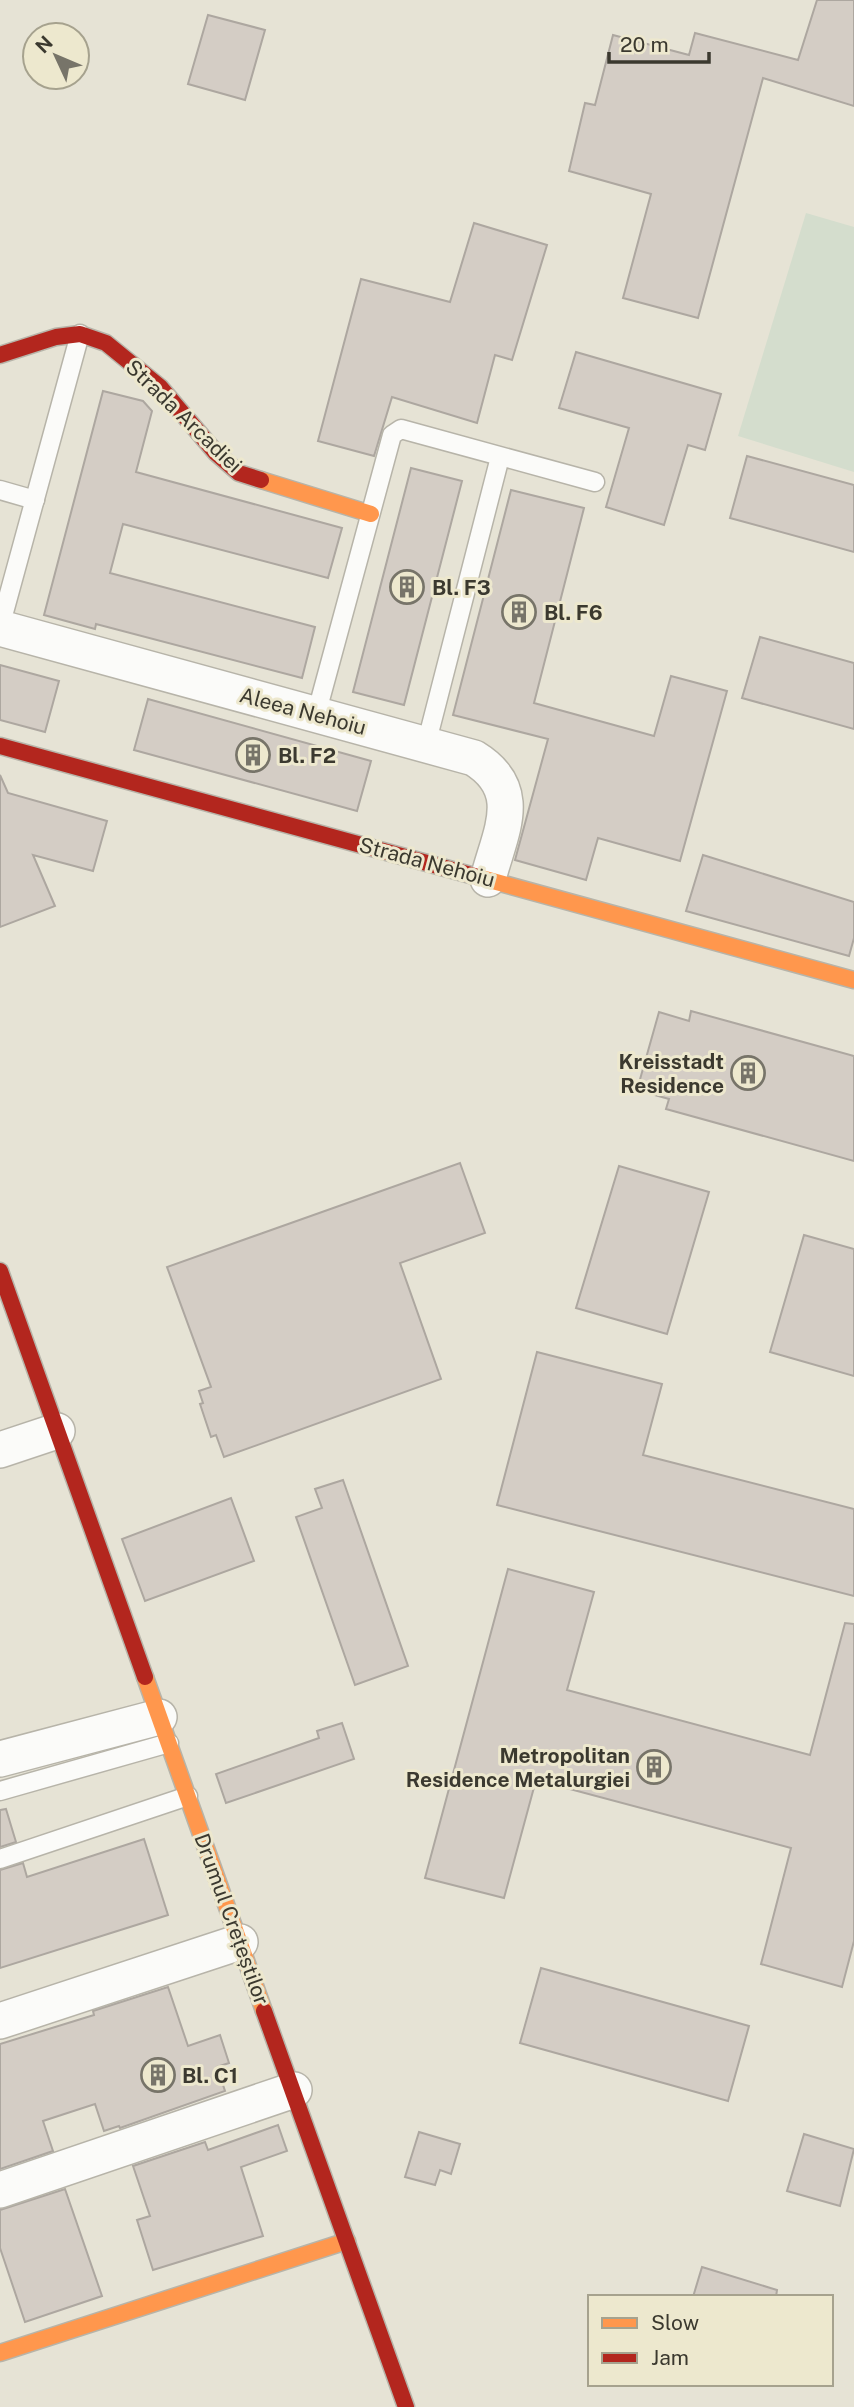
<svg xmlns="http://www.w3.org/2000/svg" width="854" height="2407" viewBox="0 0 854 2407" font-family="'Public Sans',sans-serif">
	<rect width="100%" height="100%" fill="#e6e3d5"/>
	<path fill="#d4ddcd" d="M 806,213 L 854,227 L 854,472 L 738,436 Z"/>
	<g fill="#d4cdc5" stroke="#ada7a0" stroke-width="2">
		<path d="M 817,0 L 854,0 L 854,106 L 763,78 L 698,318 L 623,298 L 651,194 L 569,171 L 585,103 L 595,105 L 613,35 L 689,55 L 695,33 L 798,60 Z"/>
		<path d="M 208,15 L 265,30 L 245,100 L 188,84 Z"/>
		<path d="M 474,223 L 547,245 L 512,360 L 495,355 L 477,423 L 392,397 L 374,456 L 318,441 L 361,279 L 450,302 Z"/>
		<path d="M 576,352 L 721,394 L 705,450 L 688,445 L 664,525 L 606,507 L 629,428 L 559,408 Z"/>
		<path d="M 103,391 L 143,401 L 152,411 L 136,472 L 342,528 L 328,578 L 123,524 L 110,573 L 315,627 L 302,678 L 96,624 L 95,629 L 44,615 Z"/>
		<path d="M 747,456 L 854,485 L 854,552 L 730,518 Z"/>
		<path d="M 411,468 L 462,481 L 404,705 L 353,692 Z"/>
		<path d="M 511,490 L 584,508 L 534,703 L 654,736 L 671,676 L 727,691 L 680,861 L 598,838 L 586,880 L 515,860 L 548,739 L 453,715 Z"/>
		<path d="M 760,637 L 854,663 L 854,729 L 742,698 Z"/>
		<path d="M 0,665 L 59,681 L 45,732 L 0,720 Z"/>
		<path d="M 148,699 L 371,761 L 357,811 L 134,750 Z"/>
		<path d="M 0,775 L 8,793 L 107,821 L 93,871 L 33,855 L 55,906 L 0,927 Z"/>
		<path d="M 703,855 L 854,902 L 854,938 L 849,956 L 686,911 Z"/>
		<path d="M 691,1011 L 854,1056 L 854,1161 L 666,1109 L 669,1099 L 637,1090 L 659,1012 L 689,1021 Z"/>
		<path d="M 460,1163 L 485,1233 L 400,1263 L 441,1379 L 224,1457 L 216,1435 L 211,1437 L 200,1404 L 203,1403 L 199,1391 L 211,1387 L 167,1267 Z"/>
		<path d="M 619,1166 L 709,1192 L 667,1334 L 576,1308 Z"/>
		<path d="M 804,1235 L 854,1249 L 854,1376 L 770,1352 Z"/>
		<path d="M 537,1352 L 662,1384 L 643,1455 L 854,1509 L 854,1596 L 497,1505 Z"/>
		<path d="M 343,1480 L 408,1666 L 355,1685 L 296,1517 L 322,1508 L 315,1489 Z"/>
		<path d="M 231,1498 L 254,1561 L 145,1601 L 122,1539 Z"/>
		<path d="M 508,1569 L 594,1592 L 567,1690 L 810,1755 L 845,1623 L 854,1624 L 854,1941 L 842,1987 L 761,1964 L 791,1848 L 536,1780 L 504,1898 L 425,1878 Z"/>
		<path d="M 342,1723 L 354,1759 L 226,1803 L 216,1774 L 319,1738 L 317,1731 Z"/>
		<path d="M 6,1809 L 16,1842 L 0,1847 L 0,1810 Z"/>
		<path d="M 144,1839 L 168,1915 L 0,1968 L 0,1870 L 23,1863 L 27,1877 Z"/>
		<path d="M 541,1968 L 749,2026 L 728,2101 L 520,2043 Z"/>
		<path d="M 168,1987 L 188,2046 L 220,2035 L 229,2063 L 217,2067 L 225,2091 L 120,2128 L 119,2126 L 104,2131 L 95,2104 L 43,2121 L 53,2151 L 0,2169 L 0,2044 L 94,2015 L 93,2011 Z"/>
		<path d="M 278,2125 L 287,2151 L 241,2167 L 263,2236 L 153,2270 L 137,2220 L 150,2216 L 133,2166 L 205,2142 L 208,2150 Z"/>
		<path d="M 419,2132 L 460,2144 L 451,2174 L 440,2170 L 435,2185 L 405,2177 Z"/>
		<path d="M 804,2134 L 854,2149 L 840,2206 L 787,2191 Z"/>
		<path d="M 65,2189 L 102,2296 L 25,2322 L 0,2248 L 0,2210 Z"/>
		<path d="M 702,2267 L 777,2290 L 776,2297 L 693,2297 Z"/>
	</g>
	<g fill="none" stroke-linecap="round" stroke-linejoin="round">
		<g stroke="#b7b4a9" stroke-width="21">
			<g id="lane">
				<path d="M 0,490 L 35,500"/>
				<path d="M 0,627 L 80,334"/>
				<path d="M 316,715 L 392,435 L 401,429 L 595,482"/>
				<path d="M 426,745 L 500,457"/>
				<path d="M 0,1791 L 169,1743"/>
				<path d="M 0,1859 L 188,1796"/>
			</g>
		</g>
		<g stroke="#b7b4a9" stroke-width="38">
			<g id="street">
				<path d="M 0,628 L 474,758 C 526,790 500,832 488,879"/>
				<path d="M 0,1450 L 57,1431"/>
				<path d="M 0,1759 L 159,1717"/>
				<path d="M 0,2021 L 240,1942"/>
				<path d="M 0,2190 L 294,2090"/>
			</g>
		</g>
		<g stroke="#b7b4a9" stroke-width="19">
			<g id="slow">
				<path d="M 261,480 L 371,514"/>
				<path d="M 478,877 L 854,980"/>
				<path d="M 145,1677 L 264,2011"/>
				<path d="M 0,2353 L 347,2241"/>
			</g>
		</g>
		<g stroke="#b7b4a9" stroke-width="19">
			<g id="jam">
				<path d="M 0,355 L 56,337 L 80,334 L 106,343 L 160,387 L 216,453 L 239,473 L 261,480"/>
				<path d="M 0,746 L 478,877"/>
				<path d="M 0,1271 L 145,1677"/>
				<path d="M 264,2011 L 406,2407"/>
			</g>
		</g>
		<use href="#lane" stroke="#fbfbf9" stroke-width="18"/>
		<use href="#street" stroke="#fbfbf9" stroke-width="35"/>
		<use href="#slow" stroke="#ff974d" stroke-width="16"/>
		<use href="#jam" stroke="#b3261e" stroke-width="16"/>
	</g>
	<defs>
		<g id="building-ring" transform="scale(1.75)"><circle r="9.5" fill="#ede8ce" stroke="#777469" stroke-width="1.5"/><path d="M-4-6H4V6H1V3H-1V6H-4ZM-2.5-4.3h1.7v1.8h-1.7ZM.8-4.3h1.7v1.8H.8ZM-2.5-1h1.7V.8h-1.7ZM.8-1h1.7V.8H.8Z" fill="#777469"/></g>
	</defs>
	<g fill-rule="evenodd">
		<use href="#building-ring" x="407" y="587"/>
		<use href="#building-ring" x="519" y="612"/>
		<use href="#building-ring" x="253" y="755"/>
		<use href="#building-ring" x="748" y="1073"/>
		<use href="#building-ring" x="654" y="1767"/>
		<use href="#building-ring" x="158" y="2075"/>
	</g>
	<g text-anchor="middle" dominant-baseline="central" stroke-width="6" stroke-linejoin="round" paint-order="stroke">
		<g font-size="21" fill="#3b392f" stroke="#ede8ce">
			<text transform="translate(184 416) rotate(44)">Strada Arcadiei</text>
			<text transform="translate(303 711) rotate(15)">Aleea Nehoiu</text>
			<text transform="translate(427 862) rotate(15)">Strada Nehoiu</text>
			<text transform="translate(232 1919) rotate(70)">Drumul Crețeștilor</text>
		</g>
		<g font-size="21" font-weight="bold" fill="#3b392f" stroke="#ede8ce" text-anchor="start">
			<text x="432" y="587">Bl. F3</text>
			<text x="544" y="612">Bl. F6</text>
			<text x="278" y="755">Bl. F2</text>
			<text x="724" y="1061" text-anchor="end">Kreisstadt<tspan x="724" dy="24">Residence</tspan></text>
			<text x="630" y="1755" text-anchor="end">Metropolitan<tspan x="630" dy="24">Residence Metalurgiei</tspan></text>
			<text x="182" y="2075">Bl. C1</text>
		</g>
	</g>
	<rect x="588" y="2295" width="245" height="91" fill="#ede8ce" stroke="#a6a28e" stroke-width="2"/>
	<rect x="602" y="2318" width="35" height="10" fill="#ff974d" stroke="#a6a28e" stroke-width="2"/>
	<text x="651" y="2330" font-size="21" fill="#3b392f">Slow</text>
	<rect x="602" y="2353" width="35" height="10" fill="#b3261e" stroke="#a6a28e" stroke-width="2"/>
	<text x="651" y="2365" font-size="21" fill="#3b392f">Jam</text>
	<g transform="translate(56 56) rotate(314)"><circle r="33" fill="#ede8ce" stroke="#a6a28e" stroke-width="2"/>
	<path d="M0-5L12 26L0 18L-12 26Z" fill="#777469"/>
	<text y="-10" font-size="19" font-weight="bold" text-anchor="middle" fill="#3b392f">N</text>
	</g>
	<path d="M609 52v10h100v-10" fill="none" stroke="#3b392f" stroke-width="3.5"/>
	<text x="620" y="52" font-size="21" fill="#3b392f" stroke="#ede8ce" stroke-width="5" paint-order="stroke">20 m</text>
</svg>
